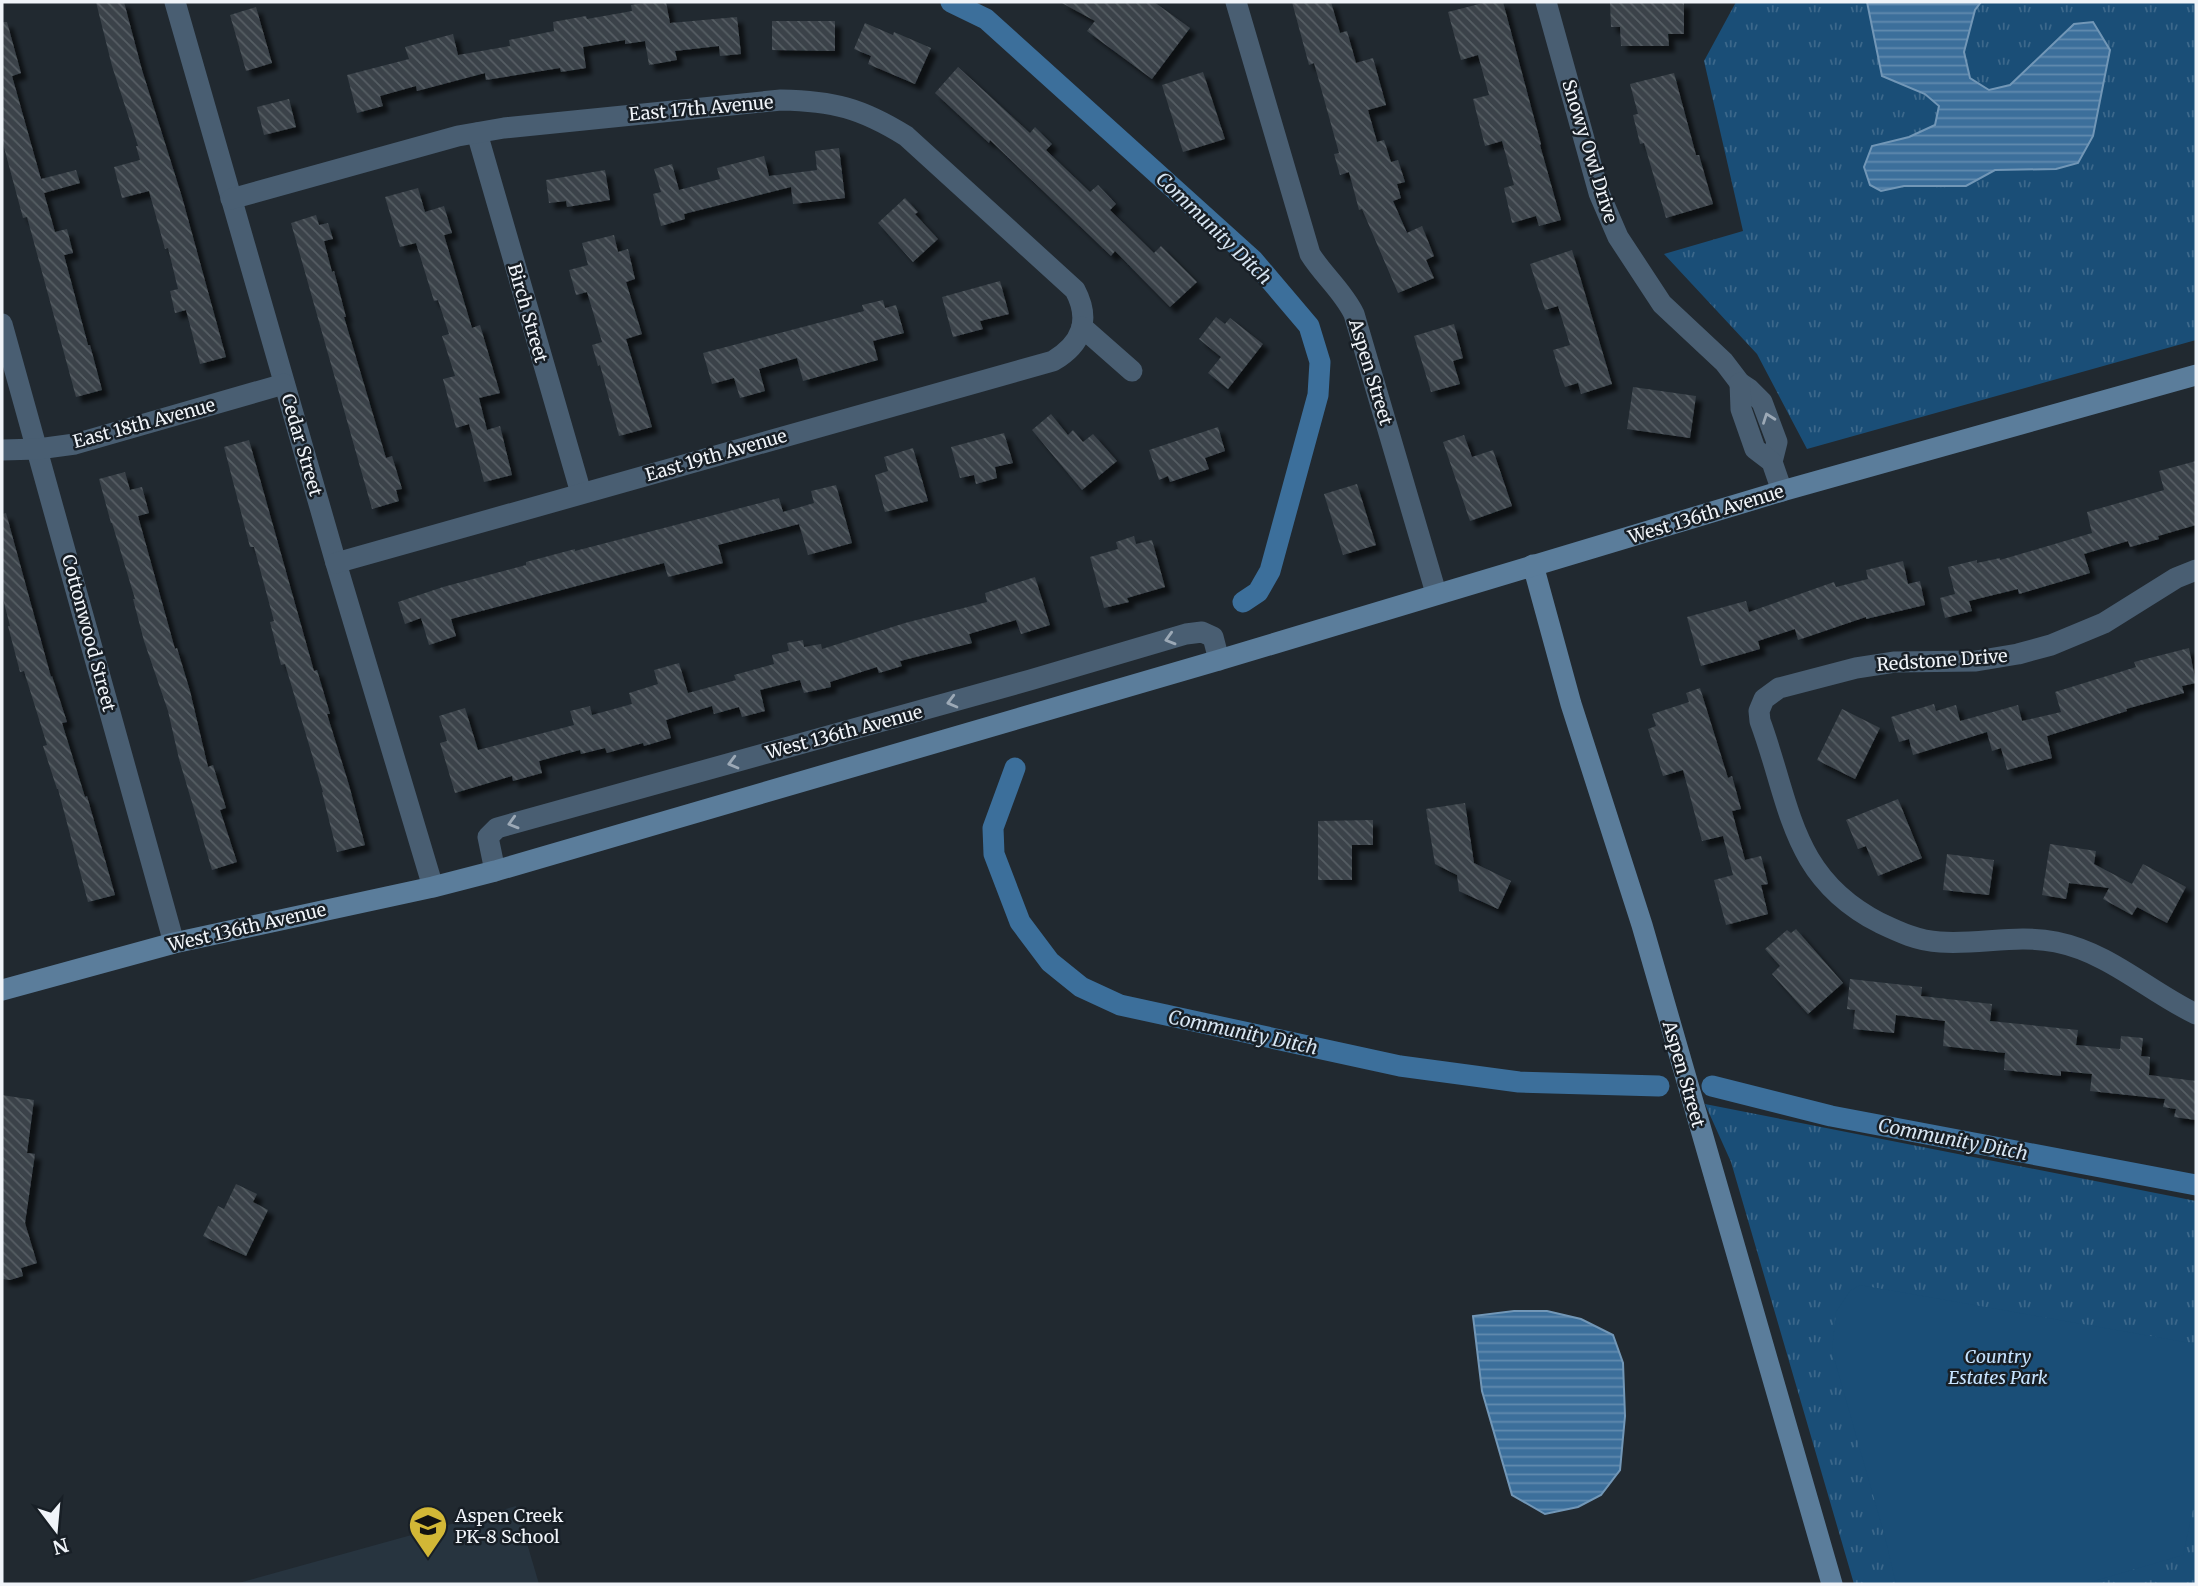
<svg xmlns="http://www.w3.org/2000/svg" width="2198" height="1586" viewBox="0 0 2198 1586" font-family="Merriweather,serif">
	<defs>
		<pattern id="grass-tufts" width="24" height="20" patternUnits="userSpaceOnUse" patternTransform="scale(1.75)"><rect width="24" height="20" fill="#1a4e77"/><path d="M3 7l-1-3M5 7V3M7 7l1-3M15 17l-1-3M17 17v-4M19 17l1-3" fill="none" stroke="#3c688b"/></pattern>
		<pattern id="water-rules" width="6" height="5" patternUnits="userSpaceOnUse" patternTransform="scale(1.75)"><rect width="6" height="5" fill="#3c6f9b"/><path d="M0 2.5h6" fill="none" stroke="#628baf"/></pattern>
		<pattern id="building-back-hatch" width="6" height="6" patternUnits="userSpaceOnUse" patternTransform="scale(1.75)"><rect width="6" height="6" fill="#3a4249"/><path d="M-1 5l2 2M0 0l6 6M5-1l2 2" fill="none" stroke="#575e64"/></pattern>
		<filter id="shadow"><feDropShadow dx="6" dy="6" stdDeviation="2" flood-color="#0009"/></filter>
	</defs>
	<rect width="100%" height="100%" fill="#212930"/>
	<path fill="#27343f" d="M 516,1506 L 539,1584 L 235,1584 Z"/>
	<g fill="url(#grass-tufts)">
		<path d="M 1736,2 L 2196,2 L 2196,340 L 1807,449 L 1757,354 L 1664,254 L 1743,231 L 1704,61 Z"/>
		<path d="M 1705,1104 L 2196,1201 L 2196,1584 L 1854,1584 L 1731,1162 Z"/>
	</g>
	<path fill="#1a4e77" d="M 1860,1285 L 2196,1344 L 2196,1495 L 2183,1555 L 2084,1584 L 1896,1584 L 1885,1537 L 1832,1351 L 1836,1312 L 1850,1291 Z"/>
	<g fill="url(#water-rules)" stroke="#7297b7" stroke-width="2">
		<path d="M 1867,2 L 1981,2 L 1975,10 L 1964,52 L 1970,78 L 1989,90 L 2010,85 L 2074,24 L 2093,22 L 2110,50 L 2093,136 L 2078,163 L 2056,169 L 1995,170 L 1966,186 L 1904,186 L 1881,191 L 1870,185 L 1864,167 L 1872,146 L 1909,137 L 1935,125 L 1939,106 L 1925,94 L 1882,76 Z"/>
		<path d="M 1514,1311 L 1547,1311 L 1581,1319 L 1613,1335 L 1623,1363 L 1625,1416 L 1620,1470 L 1601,1495 L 1578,1507 L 1545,1514 L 1512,1495 L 1482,1391 L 1473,1316 Z"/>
	</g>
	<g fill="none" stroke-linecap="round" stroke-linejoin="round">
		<g stroke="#3c6f9b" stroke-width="21">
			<path d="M 951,2 L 986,19 L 1253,260 L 1309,326 L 1320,362 L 1318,395 L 1270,571 L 1258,592 L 1243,602"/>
			<path d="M 1015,768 L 993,828 L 994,854 L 1020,922 L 1050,962 L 1081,987 L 1120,1005 L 1400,1066 L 1519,1082 L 1659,1086"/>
			<path d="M 1712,1086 L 1831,1116 L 2196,1185"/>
		</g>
	</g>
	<g fill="url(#building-back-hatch)" filter="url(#shadow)">
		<path d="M 96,2 L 124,2 L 142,70 L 182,197 L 226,357 L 200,364 L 186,310 L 175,313 L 170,291 L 178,289 L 168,248 L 165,249 L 149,191 L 122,198 L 114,167 L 140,160 L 136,146 L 138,146 L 112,66 Z"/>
		<path d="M 652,2 L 666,2 L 670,23 L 737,17 L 741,54 L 720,56 L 719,46 L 675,51 L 677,60 L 649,65 L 645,41 L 625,44 L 625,40 L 583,47 L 586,68 L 561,72 L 560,68 L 486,80 L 485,73 L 417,91 L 416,86 L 380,96 L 383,106 L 357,113 L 347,75 L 409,59 L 405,47 L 453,34 L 458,55 L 510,46 L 509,40 L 554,31 L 553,22 L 586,16 L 587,19 L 632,11 L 631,5 Z"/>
		<path d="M 1060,2 L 1154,2 L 1190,28 L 1152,79 L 1087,31 L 1095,21 Z"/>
		<path d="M 1292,2 L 1331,2 L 1340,33 L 1347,31 L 1356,63 L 1373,58 L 1386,105 L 1368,110 L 1377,142 L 1384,140 L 1391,162 L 1398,160 L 1405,182 L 1397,184 L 1401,198 L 1393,201 L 1407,233 L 1422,226 L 1434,256 L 1426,260 L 1434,278 L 1398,293 L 1362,209 L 1359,210 L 1349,172 L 1340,175 L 1334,154 L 1339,153 L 1314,63 L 1309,65 Z"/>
		<path d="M 1487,2 L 1503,2 L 1541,144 L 1540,145 L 1561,220 L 1539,226 L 1536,216 L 1512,223 L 1504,188 L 1514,185 L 1502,141 L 1485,146 L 1473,99 L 1489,95 L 1478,55 L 1461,60 L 1448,12 Z"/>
		<path d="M 1610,2 L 1684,2 L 1684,34 L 1668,34 L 1669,46 L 1621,46 L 1620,27 L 1611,27 Z"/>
		<path d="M 256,7 L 272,63 L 246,71 L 230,15 Z"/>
		<path d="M 772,21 L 835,21 L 835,51 L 772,50 Z"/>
		<path d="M 2,22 L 7,22 L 21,73 L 12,76 L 41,179 L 76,170 L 80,183 L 44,193 L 55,232 L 67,229 L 73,253 L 64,255 L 88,345 L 90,345 L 102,390 L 76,397 L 27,217 L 23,218 L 2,140 Z"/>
		<path d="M 865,23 L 893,35 L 894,32 L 931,48 L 915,84 L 868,64 L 871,56 L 854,49 Z"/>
		<path d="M 958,67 L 1030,133 L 1035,127 L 1052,144 L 1046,150 L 1090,192 L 1098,185 L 1116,204 L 1110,210 L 1154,253 L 1161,246 L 1197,282 L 1170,307 L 1115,251 L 1111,256 L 990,140 L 989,143 L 935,93 Z"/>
		<path d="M 1203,72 L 1225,139 L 1183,152 L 1162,85 Z"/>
		<path d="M 1674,73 L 1696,155 L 1699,155 L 1713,204 L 1666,218 L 1644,143 L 1640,144 L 1633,115 L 1638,114 L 1630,84 Z"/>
		<path d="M 289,99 L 296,127 L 264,135 L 257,107 Z"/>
		<path d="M 839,148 L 845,198 L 793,204 L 791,187 L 684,214 L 685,219 L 661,226 L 653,194 L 661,192 L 654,169 L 672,164 L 679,190 L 720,179 L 717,168 L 764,156 L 769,176 L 817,170 L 815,151 Z"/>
		<path d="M 605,170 L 610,200 L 567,207 L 566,201 L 549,203 L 546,180 Z"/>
		<path d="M 418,188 L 425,212 L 444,206 L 452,233 L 444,235 L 472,328 L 480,325 L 500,393 L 479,398 L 487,430 L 500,426 L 512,475 L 484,482 L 469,424 L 456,428 L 443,379 L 455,376 L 442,336 L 449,334 L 438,300 L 434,301 L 416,243 L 400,247 L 385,197 Z"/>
		<path d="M 905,198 L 918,212 L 915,214 L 938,239 L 913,262 L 878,223 Z"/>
		<path d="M 316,215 L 319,225 L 328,223 L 333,239 L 324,241 L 332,272 L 334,271 L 346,317 L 344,317 L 386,458 L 392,456 L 402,489 L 396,490 L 399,501 L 372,509 L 291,223 Z"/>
		<path d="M 614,235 L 618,252 L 628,249 L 635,279 L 626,282 L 642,334 L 626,339 L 652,427 L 619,436 L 600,365 L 598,366 L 592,345 L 602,342 L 587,292 L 576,295 L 569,270 L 588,265 L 582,243 Z"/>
		<path d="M 1572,250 L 1612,384 L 1581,394 L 1578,383 L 1565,387 L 1561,377 L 1553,350 L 1570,345 L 1558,306 L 1545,310 L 1530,264 Z"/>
		<path d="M 1000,281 L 1009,314 L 980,321 L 983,329 L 953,337 L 942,297 Z"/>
		<path d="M 883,300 L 885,308 L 896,305 L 904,333 L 873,341 L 878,360 L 803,381 L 797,358 L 759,369 L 765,391 L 740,398 L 734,378 L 712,384 L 703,353 L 864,311 L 862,305 Z"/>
		<path d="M 1216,317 L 1225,324 L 1230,318 L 1263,344 L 1228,389 L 1208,373 L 1221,357 L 1199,339 Z"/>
		<path d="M 1454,324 L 1463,358 L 1453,361 L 1460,384 L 1431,392 L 1414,336 Z"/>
		<path d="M 1633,387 L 1696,396 L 1690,438 L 1627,429 Z"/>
		<path d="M 1051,414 L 1068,435 L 1073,430 L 1083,442 L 1093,434 L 1117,461 L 1082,490 L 1032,430 Z"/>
		<path d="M 1218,427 L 1225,451 L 1205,458 L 1209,469 L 1170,482 L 1168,476 L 1159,480 L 1149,450 Z"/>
		<path d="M 1004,433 L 1013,463 L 995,467 L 997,478 L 976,484 L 974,475 L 960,478 L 951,447 Z"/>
		<path d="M 1464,435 L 1472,457 L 1493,450 L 1512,506 L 1470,521 L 1443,442 Z"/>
		<path d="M 249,440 L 314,671 L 317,670 L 330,714 L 327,714 L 349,785 L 365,845 L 337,852 L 322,792 L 323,792 L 285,664 L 281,665 L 270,622 L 274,621 L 254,547 L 250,547 L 224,447 Z"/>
		<path d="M 913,448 L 928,501 L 885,512 L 875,475 L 888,471 L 884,457 Z"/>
		<path d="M 2196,461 L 2196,525 L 2158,536 L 2159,539 L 2130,547 L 2128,541 L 2084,554 L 2090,573 L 2019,594 L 2018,589 L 1969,601 L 1972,611 L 1945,618 L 1940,598 L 1955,594 L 1948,567 L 1977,560 L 1977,563 L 2000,558 L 2000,560 L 2092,533 L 2087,512 L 2164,490 L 2159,471 Z"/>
		<path d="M 125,472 L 130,490 L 142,487 L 149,513 L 138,516 L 175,649 L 177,648 L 190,691 L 208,767 L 213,765 L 226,808 L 220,810 L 237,862 L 212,870 L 179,759 L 168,711 L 144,641 L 133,599 L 135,599 L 112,523 L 111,523 L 99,479 Z"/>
		<path d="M 1357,484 L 1376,545 L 1343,555 L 1324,494 Z"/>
		<path d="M 836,485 L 852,543 L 808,555 L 799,524 L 718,545 L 723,563 L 668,577 L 664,563 L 451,619 L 456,636 L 429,645 L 421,618 L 405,624 L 398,602 L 443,587 L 526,565 L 526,562 L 575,549 L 575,551 L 779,498 L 783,512 L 814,503 L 811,491 Z"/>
		<path d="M 6,513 L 51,677 L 52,676 L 67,722 L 62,723 L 85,797 L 87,796 L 115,895 L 88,902 L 58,789 L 57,789 L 43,746 L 47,745 L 24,671 L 20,672 L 8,626 L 10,626 L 2,595 L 2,514 Z"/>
		<path d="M 1134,536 L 1136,544 L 1152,540 L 1165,587 L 1127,598 L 1129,602 L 1104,608 L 1090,557 L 1118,549 L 1116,542 Z"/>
		<path d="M 1903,561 L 1908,584 L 1920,581 L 1925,605 L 1866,619 L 1866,617 L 1798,640 L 1795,629 L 1758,641 L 1760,649 L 1701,666 L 1687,617 L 1746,601 L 1749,612 L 1834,582 L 1836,587 L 1868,579 L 1866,570 Z"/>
		<path d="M 1035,577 L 1050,625 L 1021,634 L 1016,620 L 969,634 L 972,643 L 900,661 L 902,666 L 879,673 L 877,667 L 830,682 L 831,687 L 804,693 L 800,680 L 760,690 L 765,711 L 742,717 L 739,707 L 714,714 L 712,706 L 666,720 L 671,738 L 644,746 L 643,743 L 607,753 L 605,748 L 581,754 L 580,750 L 539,761 L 542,773 L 513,781 L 512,776 L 455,793 L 440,743 L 447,741 L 439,716 L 465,708 L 478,750 L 574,725 L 570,711 L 590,706 L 592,715 L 632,704 L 629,693 L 658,684 L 654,670 L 679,663 L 688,693 L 736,680 L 734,675 L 774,664 L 772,655 L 789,651 L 787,643 L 803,640 L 804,647 L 821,644 L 822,649 L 905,623 L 987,602 L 985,593 Z"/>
		<path d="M 2189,648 L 2196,683 L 2182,686 L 2184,693 L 2126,709 L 2127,711 L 2047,736 L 2052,758 L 2007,770 L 2001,748 L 1992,751 L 1987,732 L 1913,755 L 1909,739 L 1899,742 L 1891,717 L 1934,704 L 1936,711 L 1956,705 L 1960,721 L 2018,705 L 2022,721 L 2061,712 L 2055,692 L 2136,667 L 2134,662 Z"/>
		<path d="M 1700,688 L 1728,778 L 1732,776 L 1741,809 L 1732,811 L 1745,860 L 1761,856 L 1768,884 L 1761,885 L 1768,914 L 1726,925 L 1714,880 L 1733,875 L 1723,836 L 1702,841 L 1683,770 L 1663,776 L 1648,729 L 1656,726 L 1652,714 L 1689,702 L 1686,693 Z"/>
		<path d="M 1842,709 L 1880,728 L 1855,779 L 1817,760 Z"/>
		<path d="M 1898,799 L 1922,858 L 1878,876 L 1866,846 L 1858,849 L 1846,820 Z"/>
		<path d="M 1465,803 L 1474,863 L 1511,881 L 1498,909 L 1459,891 L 1457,875 L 1435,864 L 1426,809 Z"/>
		<path d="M 1373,820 L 1373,845 L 1352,845 L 1352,880 L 1318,880 L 1318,821 Z"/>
		<path d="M 2050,844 L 2096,851 L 2094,864 L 2132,884 L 2143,864 L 2186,887 L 2167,923 L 2137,907 L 2132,915 L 2103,899 L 2109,888 L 2069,883 L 2066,899 L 2042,895 Z"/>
		<path d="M 1947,854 L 1994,860 L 1989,895 L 1943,890 Z"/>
		<path d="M 1796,929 L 1843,983 L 1808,1014 L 1772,974 L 1780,966 L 1765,949 L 1787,930 L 1791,933 Z"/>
		<path d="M 1850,979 L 1922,987 L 1921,996 L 1992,1004 L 1990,1021 L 2078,1030 L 2076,1045 L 2120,1049 L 2121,1036 L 2143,1038 L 2141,1056 L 2150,1057 L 2149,1075 L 2196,1081 L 2196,1120 L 2174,1117 L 2176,1109 L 2163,1107 L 2165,1099 L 2090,1091 L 2092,1074 L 2061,1071 L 2061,1076 L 2004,1070 L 2005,1053 L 1943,1046 L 1945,1021 L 1896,1015 L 1894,1033 L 1853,1029 L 1855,1010 L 1847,1009 Z"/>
		<path d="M 2,1095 L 34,1100 L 27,1153 L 35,1154 L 25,1223 L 37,1263 L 21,1268 L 23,1276 L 10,1280 L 2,1279 Z"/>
		<path d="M 236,1184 L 257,1194 L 253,1202 L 268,1210 L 246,1256 L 203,1236 L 218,1206 L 224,1209 Z"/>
	</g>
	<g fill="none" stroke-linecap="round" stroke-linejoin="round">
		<g stroke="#495e72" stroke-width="21">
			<path d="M 175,2 L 336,563 L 433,887"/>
			<path d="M 1236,2 L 1310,254 C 1323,275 1343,291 1354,314 L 1436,593"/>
			<path d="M 1546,2 L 1599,193 L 1618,237 L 1662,304 L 1724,362 L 1740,383 L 1749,389 L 1762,402 L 1777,442 L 1772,462"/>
			<path d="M 477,133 L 581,493"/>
			<path d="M 231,199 L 458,136 L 504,128 L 781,100 C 833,101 861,108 906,136 L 1075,290 C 1091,320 1082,344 1053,361 L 336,563"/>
			<path d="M 2,324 L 174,943"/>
			<path d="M 1082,327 L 1132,371"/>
			<path d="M 1740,383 L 1741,409 L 1755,449 L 1772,462 L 1782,491"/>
			<path d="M 2,450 L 38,449 L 75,444 L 284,384"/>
			<path d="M 2196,570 L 2176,578 L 2104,623 L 2051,645 L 2018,654 L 1976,661 L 1895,662 L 1856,668 L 1779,688 L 1764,699 L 1759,711 L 1760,721 C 1791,805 1790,877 1880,923 C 1899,932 1918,941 1940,942 C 1979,945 2017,934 2056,942 C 2110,953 2148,991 2196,1014"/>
			<path d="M 495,871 L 488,837 L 497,828 L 1030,680 L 1186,634 L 1202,632 L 1213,637 L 1219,660"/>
		</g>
		<g stroke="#5b7d9b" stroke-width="21">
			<path d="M 1533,565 L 1571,704 L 1642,925 L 1832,1584"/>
			<path d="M 2,990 L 174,943 L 433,887 L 495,871 L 1219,660 L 1782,491 L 2196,375"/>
		</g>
	</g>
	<defs><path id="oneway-chevron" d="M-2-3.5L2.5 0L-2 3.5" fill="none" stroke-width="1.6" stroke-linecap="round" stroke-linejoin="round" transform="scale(1.75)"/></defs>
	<g stroke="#9ca9b6">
		<use href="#oneway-chevron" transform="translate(1768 418) rotate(-110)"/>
		<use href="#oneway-chevron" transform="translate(1170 639) rotate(164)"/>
		<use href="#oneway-chevron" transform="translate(952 702) rotate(165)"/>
		<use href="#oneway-chevron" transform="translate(733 763) rotate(165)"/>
		<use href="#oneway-chevron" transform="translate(513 823) rotate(164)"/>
	</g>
	<defs>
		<g id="school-pin" transform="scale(2.0125)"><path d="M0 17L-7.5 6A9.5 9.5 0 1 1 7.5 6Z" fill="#d2b736" stroke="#181f26"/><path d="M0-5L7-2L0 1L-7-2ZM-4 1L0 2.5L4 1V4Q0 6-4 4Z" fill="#111"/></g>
	</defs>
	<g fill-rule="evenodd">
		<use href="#school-pin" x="428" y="1525"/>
	</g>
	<g text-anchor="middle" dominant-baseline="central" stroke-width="5" stroke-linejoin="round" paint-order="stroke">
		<g font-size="18" fill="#f0f4f9" stroke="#181f26">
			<text transform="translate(701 108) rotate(-5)">East 17th Avenue</text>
			<text transform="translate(1590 151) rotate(73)">Snowy Owl Drive</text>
			<text transform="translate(528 313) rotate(74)">Birch Street</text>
			<text transform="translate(1371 372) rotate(73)">Aspen Street</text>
			<text transform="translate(144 423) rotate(-15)">East 18th Avenue</text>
			<text transform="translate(302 445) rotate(74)">Cedar Street</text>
			<text transform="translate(716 455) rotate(-16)">East 19th Avenue</text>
			<text transform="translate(1706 514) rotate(-17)">West 136th Avenue</text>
			<text transform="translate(89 633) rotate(75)">Cottonwood Street</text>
			<text transform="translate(1942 660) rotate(-4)">Redstone Drive</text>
			<text transform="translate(844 732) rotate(-15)">West 136th Avenue</text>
			<text transform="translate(247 927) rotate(-13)">West 136th Avenue</text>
			<text transform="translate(1684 1074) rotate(74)">Aspen Street</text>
		</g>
		<g font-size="18" font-style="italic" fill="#c7e4ff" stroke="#181f26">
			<text x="1998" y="1356">Country<tspan x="1998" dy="21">Estates Park</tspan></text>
		</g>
		<g font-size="18" fill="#f0f4f9" stroke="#181f26" text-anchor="start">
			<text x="455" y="1515">Aspen Creek<tspan x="455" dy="21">PK-8 School</tspan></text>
		</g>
		<g font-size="19" font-style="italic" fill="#d7e5f2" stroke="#181f26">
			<text transform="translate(1214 228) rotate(44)">Community Ditch</text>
			<text transform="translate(1243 1032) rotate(12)">Community Ditch</text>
			<text transform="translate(1953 1139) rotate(11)">Community Ditch</text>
		</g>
	</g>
	<rect width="2198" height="1586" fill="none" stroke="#f0f4f9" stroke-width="7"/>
	<g transform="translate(56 1530) rotate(164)" stroke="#181f26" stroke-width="5" paint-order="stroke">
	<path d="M0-5L12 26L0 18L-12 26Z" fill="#f0f4f9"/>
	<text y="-10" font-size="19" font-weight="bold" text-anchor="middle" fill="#f0f4f9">N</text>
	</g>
</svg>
